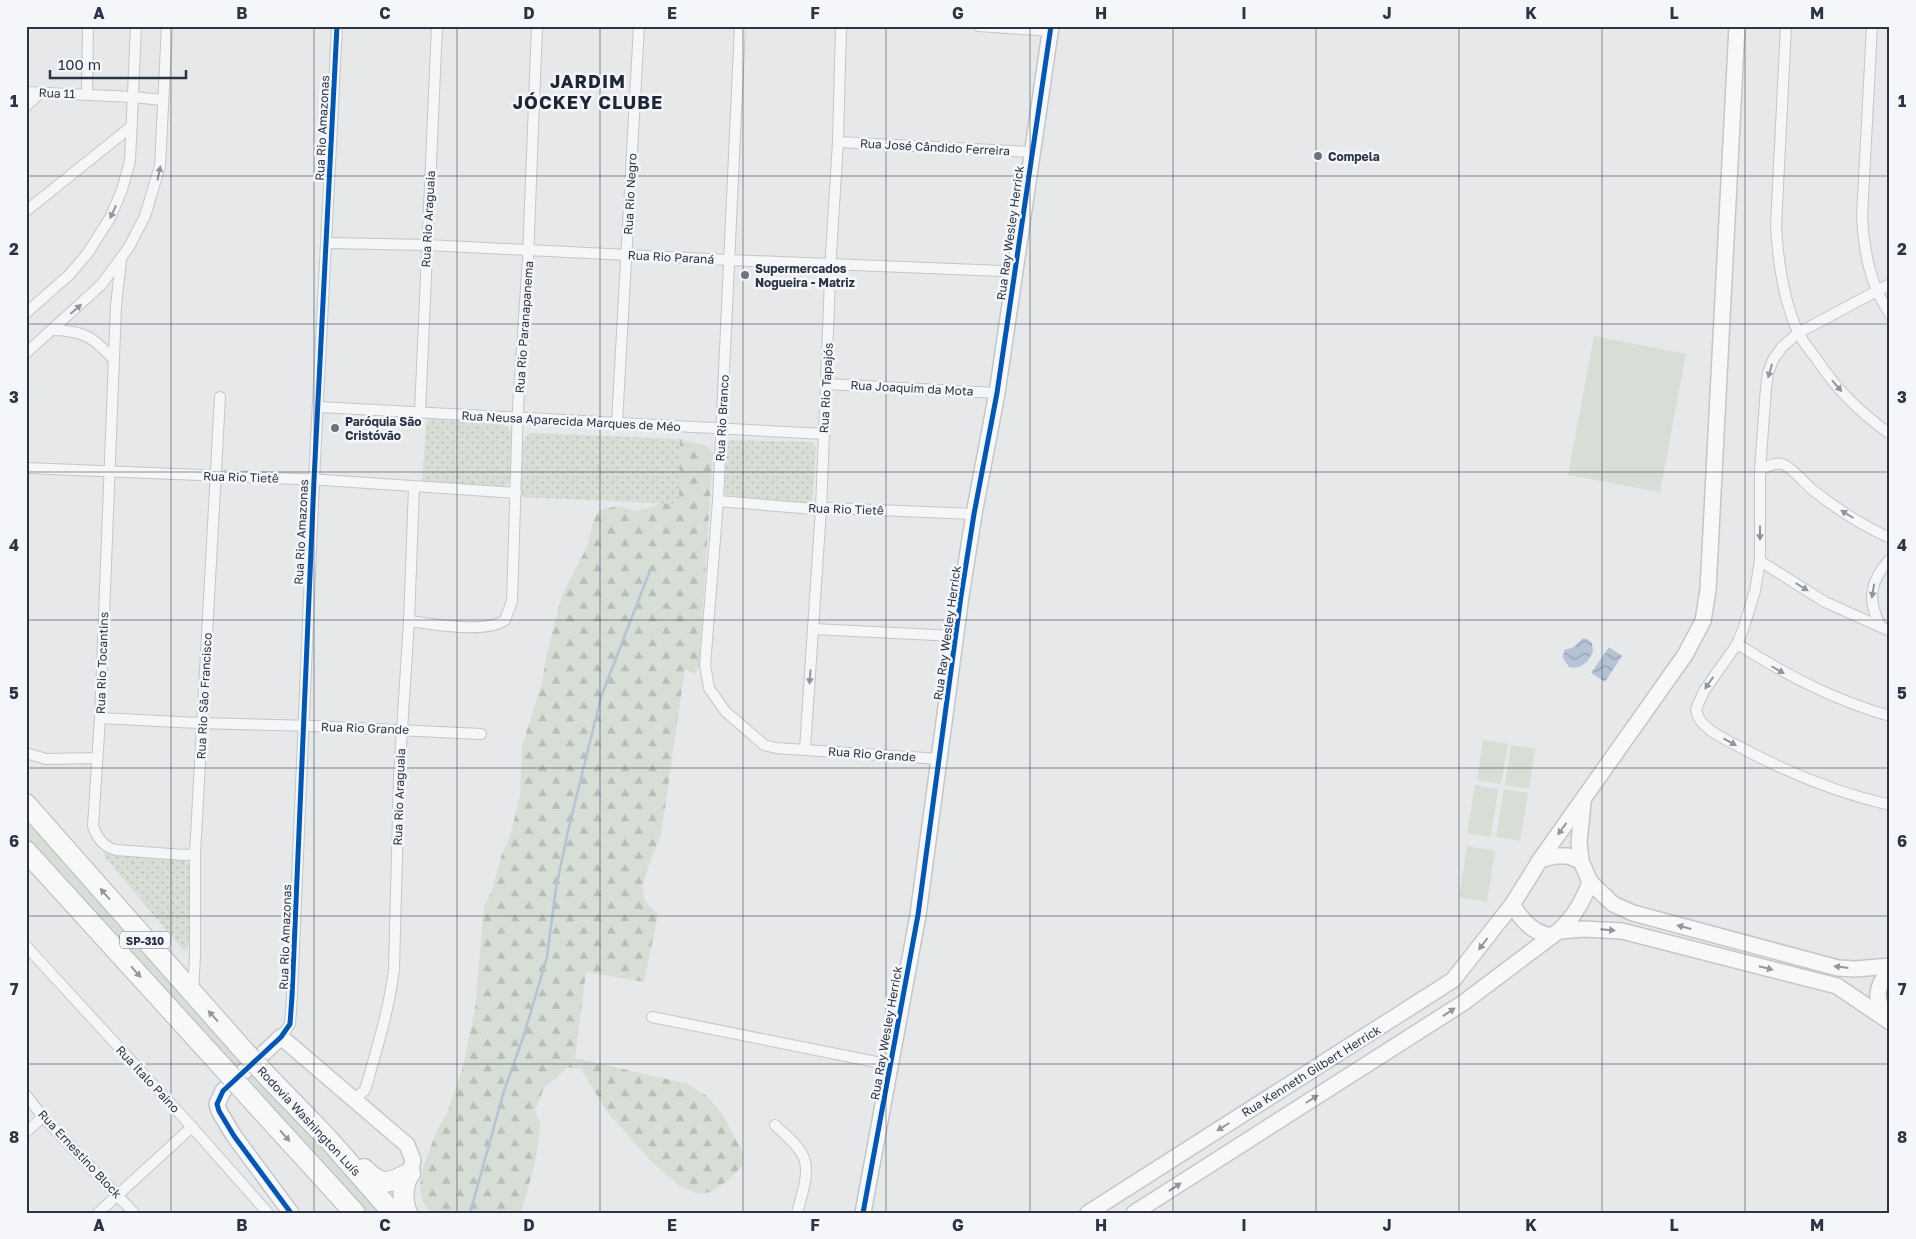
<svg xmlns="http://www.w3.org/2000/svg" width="1916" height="1239" viewBox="0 0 1916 1239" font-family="'Golos Text',sans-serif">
	<defs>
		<pattern id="forest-firs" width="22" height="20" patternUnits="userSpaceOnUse" patternTransform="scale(1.25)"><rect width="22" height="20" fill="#d6ded6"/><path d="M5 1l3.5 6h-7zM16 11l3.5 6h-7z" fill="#b8bfb9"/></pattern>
		<pattern id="park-dots" width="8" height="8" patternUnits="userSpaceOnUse" patternTransform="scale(1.25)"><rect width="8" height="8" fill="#d6ded6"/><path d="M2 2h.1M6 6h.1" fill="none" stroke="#b8bfb9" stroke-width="1.8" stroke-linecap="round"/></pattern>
		<pattern id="water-waves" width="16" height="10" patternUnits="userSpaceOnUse" patternTransform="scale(1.25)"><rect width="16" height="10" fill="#b4c4d5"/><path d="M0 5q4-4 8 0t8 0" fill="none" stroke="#93a0af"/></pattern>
	</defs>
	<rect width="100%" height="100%" fill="#e6e8ea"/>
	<g fill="#d6ded6">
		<path d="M 1594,336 L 1686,354 L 1660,492 L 1568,475 Z"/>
		<path d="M 1483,740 L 1508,744 L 1501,784 L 1477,780 Z"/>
		<path d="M 1511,745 L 1535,749 L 1529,789 L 1505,785 Z"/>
		<path d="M 1475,785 L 1498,789 L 1491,837 L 1467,833 Z"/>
		<path d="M 1504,789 L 1528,793 L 1520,841 L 1496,837 Z"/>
		<path d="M 26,818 L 246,1061 L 233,1072 L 26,845 Z"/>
		<path d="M 1467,846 L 1495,851 L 1487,902 L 1459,897 Z"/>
		<path d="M 253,1071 L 383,1213 L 363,1213 L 241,1081 Z"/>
	</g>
	<path fill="url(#forest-firs)" d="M 680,439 L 706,446 L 713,452 L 699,667 L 695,674 L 685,669 L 661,835 L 649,864 L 643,884 L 643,894 L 646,902 L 658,915 L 644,982 L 586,972 L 575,1058 L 688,1084 L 708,1097 L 723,1115 L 744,1155 L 742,1166 L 726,1182 L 711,1192 L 698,1194 L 677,1184 L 652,1162 L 607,1112 L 581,1069 L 568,1067 L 544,1088 L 535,1111 L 540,1124 L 536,1159 L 521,1213 L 431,1213 L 423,1202 L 420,1186 L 422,1170 L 437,1130 L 447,1113 L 462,1071 L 475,1010 L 484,907 L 492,890 L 502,854 L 510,837 L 520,795 L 522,746 L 542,683 L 546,658 L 562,595 L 588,545 L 593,522 L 599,510 L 618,506 L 635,511 L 653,507 L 666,497 L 665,461 Z"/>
	<g fill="url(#park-dots)">
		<path d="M 427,417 L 501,424 C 520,428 512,463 512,479 L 507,485 L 503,486 L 422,481 Z"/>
		<path d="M 531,433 L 680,439 L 679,504 L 521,497 L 523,442 L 528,435 Z"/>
		<path d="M 730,440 L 812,442 L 816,448 L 812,500 L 810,503 L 727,496 L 725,492 L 726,444 Z"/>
		<path d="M 105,851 L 185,861 L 189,864 L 191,938 C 189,943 189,948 183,950 L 105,857 Z"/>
	</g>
	<g fill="url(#water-waves)">
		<path d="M 1583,638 L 1587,639 L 1592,643 L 1593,652 C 1588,662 1581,670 1569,667 L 1563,658 L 1564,650 L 1574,647 Z"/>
		<path d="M 1609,647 L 1622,656 L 1605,682 L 1591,673 Z"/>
	</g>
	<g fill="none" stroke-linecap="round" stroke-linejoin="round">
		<path stroke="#b4c4d5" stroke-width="2.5" d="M 470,1213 L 504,1091 L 524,1035 L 547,957 L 556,888 L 568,831 L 601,697 L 651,568"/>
		<g stroke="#c4c6c8" stroke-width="12">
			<g id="street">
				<path d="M 740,26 L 718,501 L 705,665 L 709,688 L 725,711 L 764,745 L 776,748 L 939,759"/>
				<path d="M 979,26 L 1051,31"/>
				<path d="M 1786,26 L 1776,226 C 1778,262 1783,299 1798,332 C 1802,341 1809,349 1815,357 C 1838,391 1857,410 1890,434"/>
				<path d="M 1872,26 L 1862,217 C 1864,251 1870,286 1890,314"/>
				<path d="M 26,92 L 133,97 L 163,100"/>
				<path d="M 87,94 L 88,26"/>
				<path d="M 26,106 L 41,92"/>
				<path d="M 838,142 L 1031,152"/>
				<path d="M 26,211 L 132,126"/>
				<path d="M 327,243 L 427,245 L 728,260 L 1002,271 L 1015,268"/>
				<path d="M 121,260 L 116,306 L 100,718 L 93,826 C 97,838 104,847 116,850 L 184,855 L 195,854"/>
				<path d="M 1890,284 L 1798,333 L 1782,347 L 1773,360 L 1768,373 L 1766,388 L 1760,470 L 1760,561 L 1755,591 L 1743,630 L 1737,644 L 1704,691 L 1696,709 C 1697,713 1698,717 1700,720 C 1709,732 1726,740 1738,746 C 1786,772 1837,793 1890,805"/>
				<path d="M 26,313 L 69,275 L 87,254 L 110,218 L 122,190 L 130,161 L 136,26"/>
				<path d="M 52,330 C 84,331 92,336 113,359"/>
				<path d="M 26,353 L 101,285 L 129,247 L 145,216 L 160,166 L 167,26"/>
				<path d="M 826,384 L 997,393"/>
				<path d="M 319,407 L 824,434"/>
				<path d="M 420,412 L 437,26"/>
				<path d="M 617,423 L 639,26"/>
				<path d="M 26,468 L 323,480 L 516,493"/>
				<path d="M 1760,470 C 1767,467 1775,462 1782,464 C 1792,467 1806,485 1814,491 C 1838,510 1863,526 1890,538"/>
				<path d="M 718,501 L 814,509 L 829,508 L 974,514"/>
				<path d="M 1760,561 L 1825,602 L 1890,631"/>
				<path d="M 409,621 C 433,624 485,634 505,620 L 512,601 L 518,408 L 528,258 L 537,26"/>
				<path d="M 1881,627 C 1867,600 1869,582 1890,559"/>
				<path d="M 813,629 L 956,636"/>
				<path d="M 1737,644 C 1787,675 1833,700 1890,716"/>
				<path d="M 100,718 L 198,723 L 313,726 L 481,734"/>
				<path d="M 805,749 L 821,509 L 831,254 L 838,142 L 841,26"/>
				<path d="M 26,753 L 46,759 L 97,758"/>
				<path d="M 26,946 L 192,1127 L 268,1213"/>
				<path d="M 193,993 L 195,956 L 195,854 L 220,397"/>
				<path d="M 652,1017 L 891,1065"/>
				<path d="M 281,1037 L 290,1024 L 292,996 L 314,480 L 337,26"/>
				<path d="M 26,1095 L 43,1117 L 134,1213"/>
				<path d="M 354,1099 L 364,1091 L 366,1087 C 377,1048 389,1010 394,969 L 399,776 L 409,621 L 414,487"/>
				<path d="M 775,1125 C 784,1134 799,1145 804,1158 C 810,1174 801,1197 797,1213"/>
				<path d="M 26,1132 L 43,1117"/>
				<path d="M 98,1213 L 192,1127"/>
			</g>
		</g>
		<g stroke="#c4c6c8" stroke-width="18">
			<g id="secondary">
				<path d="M 1555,856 L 1568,856 L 1581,861 L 1590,882 C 1583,902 1570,924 1552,936 C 1532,933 1523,921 1512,905 L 1540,860 Z"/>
				<path d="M 1540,860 L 1685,655 L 1703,621 L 1708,590 L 1737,26"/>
				<path d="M 1581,861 L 1579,842 L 1583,803"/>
				<path d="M 1590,882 L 1613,904 L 1633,913 L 1838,968 L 1855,969 L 1890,966"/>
				<path d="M 1560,931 L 1583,929 L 1622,931 L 1837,986 L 1890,1022"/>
				<path d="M 1887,1018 C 1873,998 1876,988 1890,968"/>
				<path d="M 291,1213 L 234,1136 L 219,1111 L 217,1104 L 223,1091 L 281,1037 L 407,1145 L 413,1160 L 410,1173"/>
				<path d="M 863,1213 L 918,915 L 961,596 L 974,514 L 997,393 L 1051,26"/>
				<path d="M 1088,1213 L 1453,980 L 1512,905"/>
				<path d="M 1134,1213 L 1463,1003 L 1552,936"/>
			</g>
		</g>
		<g stroke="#b8bbbf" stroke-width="22">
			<g id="highway">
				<path d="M 26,804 L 245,1052"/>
				<path d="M 26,851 L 226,1071"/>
				<path d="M 272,1081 L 329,1140 L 393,1213"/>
				<path d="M 252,1100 L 355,1213"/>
				<path d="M 364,1169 C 382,1187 388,1184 410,1173"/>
				<path d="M 407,1213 C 402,1199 402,1185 410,1173"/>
			</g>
		</g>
		<use href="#street" stroke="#f5f6f7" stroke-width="10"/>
		<use href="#secondary" stroke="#f8f8f8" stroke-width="15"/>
		<use href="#highway" stroke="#f8f8f8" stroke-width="20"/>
		<g stroke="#b8bbbf" stroke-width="22" stroke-linecap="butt">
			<g id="highway-bridge">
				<path d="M 245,1052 L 272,1081"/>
				<path d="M 226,1071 L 252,1100"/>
			</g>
		</g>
		<use href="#highway-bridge" stroke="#f8f8f8" stroke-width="20"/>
		<g stroke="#f4f6f9" stroke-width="8">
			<g id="cycleway">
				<path d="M 291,1213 L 234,1136 L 219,1111 L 217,1104 L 223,1091 L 281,1037 L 290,1024 L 292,996 L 314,480 L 337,26"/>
				<path d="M 863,1213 L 918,915 L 961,596 L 974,514 L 997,393 L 1051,26"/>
			</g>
		</g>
		<use href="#cycleway" stroke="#0057b8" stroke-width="5"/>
	</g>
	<defs><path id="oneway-solid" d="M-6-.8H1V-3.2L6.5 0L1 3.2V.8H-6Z" transform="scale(1.25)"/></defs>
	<g fill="#90959e">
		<use href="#oneway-solid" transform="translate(159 173) rotate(-78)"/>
		<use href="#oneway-solid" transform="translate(113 212) rotate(115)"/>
		<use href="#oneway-solid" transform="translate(76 309) rotate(-41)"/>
		<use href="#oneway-solid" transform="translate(1770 371) rotate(106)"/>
		<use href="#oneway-solid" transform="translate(1837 386) rotate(49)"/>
		<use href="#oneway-solid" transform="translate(1847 514) rotate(-148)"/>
		<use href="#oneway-solid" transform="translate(1760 533) rotate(90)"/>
		<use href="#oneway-solid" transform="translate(1802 587) rotate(32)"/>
		<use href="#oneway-solid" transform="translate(1873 591) rotate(99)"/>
		<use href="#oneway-solid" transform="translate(1778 670) rotate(30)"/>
		<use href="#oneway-solid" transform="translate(810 677) rotate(94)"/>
		<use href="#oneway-solid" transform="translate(1709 683) rotate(125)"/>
		<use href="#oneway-solid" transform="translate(1730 742) rotate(29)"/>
	</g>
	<g fill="#92969e">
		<use href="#oneway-solid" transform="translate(1562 829) rotate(126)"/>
		<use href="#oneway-solid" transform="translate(105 894) rotate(-131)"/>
		<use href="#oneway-solid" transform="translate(1684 927) rotate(-165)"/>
		<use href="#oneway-solid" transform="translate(1608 930) rotate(5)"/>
		<use href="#oneway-solid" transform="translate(1483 944) rotate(127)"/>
		<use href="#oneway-solid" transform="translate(1841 967) rotate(-173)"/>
		<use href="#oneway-solid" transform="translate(1766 968) rotate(14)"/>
		<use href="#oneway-solid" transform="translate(136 972) rotate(48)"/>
		<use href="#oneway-solid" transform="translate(1449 1012) rotate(-33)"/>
		<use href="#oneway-solid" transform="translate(213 1016) rotate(-132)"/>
		<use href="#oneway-solid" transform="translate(1312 1099) rotate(-32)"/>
		<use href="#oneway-solid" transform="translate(1223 1127) rotate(148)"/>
		<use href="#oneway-solid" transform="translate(285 1136) rotate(48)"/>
		<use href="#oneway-solid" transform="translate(1175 1187) rotate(-33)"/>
	</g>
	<path fill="none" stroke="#2b3445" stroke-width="1" stroke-opacity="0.55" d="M 171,26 L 171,1213M 314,26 L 314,1213M 457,26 L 457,1213M 600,26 L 600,1213M 743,26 L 743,1213M 886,26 L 886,1213M 1030,26 L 1030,1213M 1173,26 L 1173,1213M 1316,26 L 1316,1213M 1459,26 L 1459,1213M 1602,26 L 1602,1213M 1745,26 L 1745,1213M 26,176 L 1890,176M 26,324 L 1890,324M 26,472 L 1890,472M 26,620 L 1890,620M 26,768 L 1890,768M 26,916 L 1890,916M 26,1064 L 1890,1064"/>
	<g fill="#6c737f" stroke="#f4f6f9" stroke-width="2">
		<circle cx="1318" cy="156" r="5"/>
		<circle cx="745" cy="275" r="5"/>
		<circle cx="335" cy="428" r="5"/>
	</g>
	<g text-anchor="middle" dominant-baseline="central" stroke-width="5" stroke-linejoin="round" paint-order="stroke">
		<rect fill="#f4f6f9" stroke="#676e7b" stroke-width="1" x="120" y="931.5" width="50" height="17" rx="4"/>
		<g font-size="11" font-weight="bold" fill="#2b3445">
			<text x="145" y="940">SP-310</text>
		</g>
		<g font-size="12" fill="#2b3445" stroke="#f4f6f9">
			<text transform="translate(57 93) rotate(2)">Rua 11</text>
			<text transform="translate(322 128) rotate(-87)">Rua Rio Amazonas</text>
			<text transform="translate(935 147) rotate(3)">Rua José Cândido Ferreira</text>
			<text transform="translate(630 194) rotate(-87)">Rua Rio Negro</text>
			<text transform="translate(428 219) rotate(-87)">Rua Rio Araguaia</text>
			<text transform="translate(1010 233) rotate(-82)">Rua Ray Wesley Herrick</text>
			<text transform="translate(671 257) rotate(3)">Rua Rio Paraná</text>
			<text transform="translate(524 327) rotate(-86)">Rua Rio Paranapanema</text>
			<text transform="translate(826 388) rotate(-87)">Rua Rio Tapajós</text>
			<text transform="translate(912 388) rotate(3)">Rua Joaquim da Mota</text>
			<text transform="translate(722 418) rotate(-87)">Rua Rio Branco</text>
			<text transform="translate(571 421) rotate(3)">Rua Neusa Aparecida Marques de Méo</text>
			<text transform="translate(241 477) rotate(2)">Rua Rio Tietê</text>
			<text transform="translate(846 509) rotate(2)">Rua Rio Tietê</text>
			<text transform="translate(301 532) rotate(-87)">Rua Rio Amazonas</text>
			<text transform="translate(947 633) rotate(-82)">Rua Ray Wesley Herrick</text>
			<text transform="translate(102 663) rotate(-88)">Rua Rio Tocantins</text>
			<text transform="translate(204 696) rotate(-87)">Rua Rio São Francisco</text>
			<text transform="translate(365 728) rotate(2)">Rua Rio Grande</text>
			<text transform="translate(872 754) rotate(4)">Rua Rio Grande</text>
			<text transform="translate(399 797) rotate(-88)">Rua Rio Araguaia</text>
			<text transform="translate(285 937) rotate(-88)">Rua Rio Amazonas</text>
			<text transform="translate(886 1033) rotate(-80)">Rua Ray Wesley Herrick</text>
			<text transform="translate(1311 1071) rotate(-32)">Rua Kenneth Gilbert Herrick</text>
			<text transform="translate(148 1079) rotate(47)">Rua Ítalo Paino</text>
			<text transform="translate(309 1121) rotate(47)">Rodovia Washington Luís</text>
			<text transform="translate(80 1154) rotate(47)">Rua Ernestino Block</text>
		</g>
		<g font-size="12" font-weight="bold" fill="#2b3445" stroke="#f4f6f9" text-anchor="start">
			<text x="1328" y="156">Compela</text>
			<text x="755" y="268">Supermercados<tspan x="755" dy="14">Nogueira - Matriz</tspan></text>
			<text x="345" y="421">Paróquia São<tspan x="345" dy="14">Cristóvão</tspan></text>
		</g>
		<g font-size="18" font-weight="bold" letter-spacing="1" fill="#1d2536" stroke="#f4f6f9">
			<text x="588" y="81">JARDIM<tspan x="588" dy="21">JÓCKEY CLUBE</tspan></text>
		</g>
	</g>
	<rect width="1916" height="1239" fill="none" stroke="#f4f6f9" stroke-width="55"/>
	<path d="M50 70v8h136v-8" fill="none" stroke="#2b3445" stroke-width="2.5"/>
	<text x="58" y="70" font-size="15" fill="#2b3445" stroke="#f4f6f9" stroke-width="4" paint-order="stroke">100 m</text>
	<rect x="28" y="28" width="1860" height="1184" fill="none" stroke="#2b3445" stroke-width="2"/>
	<g font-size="16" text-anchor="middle" font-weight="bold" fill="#2b3445">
		<text x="99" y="19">A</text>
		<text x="242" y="19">B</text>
		<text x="385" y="19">C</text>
		<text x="529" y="19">D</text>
		<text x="672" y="19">E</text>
		<text x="815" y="19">F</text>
		<text x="958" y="19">G</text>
		<text x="1101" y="19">H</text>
		<text x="1244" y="19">I</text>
		<text x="1387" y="19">J</text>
		<text x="1531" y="19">K</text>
		<text x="1674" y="19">L</text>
		<text x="1817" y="19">M</text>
		<text x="14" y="107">1</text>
		<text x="1902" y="107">1</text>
		<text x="14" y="255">2</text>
		<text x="1902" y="255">2</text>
		<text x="14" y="403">3</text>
		<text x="1902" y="403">3</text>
		<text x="14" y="551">4</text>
		<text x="1902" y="551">4</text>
		<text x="14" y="699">5</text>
		<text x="1902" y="699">5</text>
		<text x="14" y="847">6</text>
		<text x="1902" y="847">6</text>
		<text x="14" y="995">7</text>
		<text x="1902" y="995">7</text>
		<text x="14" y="1143">8</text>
		<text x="1902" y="1143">8</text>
		<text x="99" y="1231">A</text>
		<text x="242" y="1231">B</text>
		<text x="385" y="1231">C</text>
		<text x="529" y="1231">D</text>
		<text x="672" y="1231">E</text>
		<text x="815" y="1231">F</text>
		<text x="958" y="1231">G</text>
		<text x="1101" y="1231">H</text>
		<text x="1244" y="1231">I</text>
		<text x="1387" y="1231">J</text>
		<text x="1531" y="1231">K</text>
		<text x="1674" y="1231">L</text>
		<text x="1817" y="1231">M</text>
	</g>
</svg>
